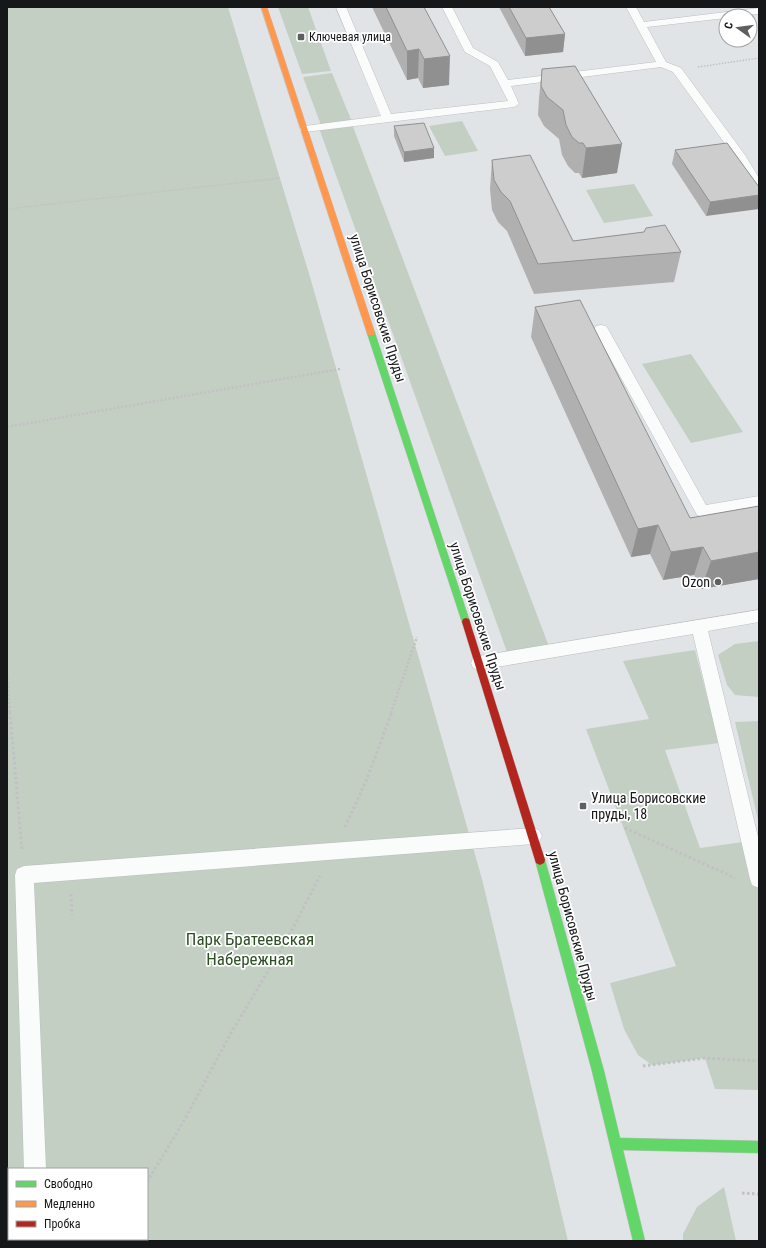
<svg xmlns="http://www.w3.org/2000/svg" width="766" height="1248" viewBox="0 0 766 1248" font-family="'Roboto Condensed',sans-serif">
	<rect width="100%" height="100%" fill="#e1e4e7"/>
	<g fill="#c3cfc3" fill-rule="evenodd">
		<path d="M 7,7 L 228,7 L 310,277 L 482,879 L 568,1241 L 7,1241 ZM 9,1169 L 147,1169 L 147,1239 L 9,1239 Z"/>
		<path d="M 278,7 L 308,7 L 331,71 L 302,74 Z"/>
		<path d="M 332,73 L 352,122 L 321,125 L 303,77 Z"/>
		<path d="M 462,121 L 478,151 L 445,156 L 429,126 Z"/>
		<path d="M 352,124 L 548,644 L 507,652 L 319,128 Z"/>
		<path d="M 634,184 L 653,216 L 604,223 L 586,190 Z"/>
		<path d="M 691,354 L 743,432 L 691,443 L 642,364 Z"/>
		<path d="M 759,641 L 759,697 L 735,695 L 727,685 L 718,655 L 735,644 Z"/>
		<path d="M 695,650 L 719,743 L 665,750 L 700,848 L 750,841 L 759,879 L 759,1090 L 715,1089 L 705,1058 L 652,1065 L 638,1055 L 624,1029 L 610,983 L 676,966 L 586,729 L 649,719 L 623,661 Z"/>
		<path d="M 759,721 L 759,824 L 735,722 Z"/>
		<path d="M 724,1187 L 736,1241 L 683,1241 L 683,1234 L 697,1207 Z"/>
	</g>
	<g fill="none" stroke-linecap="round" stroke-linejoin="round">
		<g stroke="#bdbfc1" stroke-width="1">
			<g id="lane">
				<path d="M 336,7 L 346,7 L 391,114 L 508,101 L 490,66 L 465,52 L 442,7 L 452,7 L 473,48 L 498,62 L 508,80 L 656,62 L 626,7 L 636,7 L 644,22 L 759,8 L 759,14 L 726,16 L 726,18 L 647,27 L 666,62 L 681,68 L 745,155 L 759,178 L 759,190 L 755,189 L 734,156 L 673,72 L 661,67 L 511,86 L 519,104 L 514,107 L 305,132 L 301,131 L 300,129 L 305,126 L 381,116 Z"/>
				<path d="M 601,325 L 606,326 L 608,329 L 706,505 L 759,496 L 759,506 L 702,517 L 697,515 L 594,329 L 596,326 Z"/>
				<path d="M 759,610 L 759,622 L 708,631 L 759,841 L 759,888 L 752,885 L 750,879 L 693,634 L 479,670 L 473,668 L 471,663 L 473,658 L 479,656 Z"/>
				<path d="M 533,828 L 539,830 L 542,836 L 539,842 L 533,844 L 34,883 L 46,1169 L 24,1169 L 15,875 L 17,869 L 24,866 Z"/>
				<rect x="26" y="1239" width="22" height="2"/>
			</g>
		</g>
		<g stroke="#bdbfc1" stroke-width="1">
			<g id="fast">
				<path d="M 368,331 L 374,331 L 375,333 L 470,622 L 469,625 L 463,625 L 462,622 L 367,333 Z"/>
				<path d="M 540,855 L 544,857 L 545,860 L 604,1071 L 620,1138 L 759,1141 L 759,1153 L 623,1150 L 645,1241 L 633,1241 L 592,1071 L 535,860 L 536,857 Z"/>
			</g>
		</g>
		<g stroke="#bdbfc1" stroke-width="1">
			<path id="slow" d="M 261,7 L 267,7 L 375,333 L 374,335 L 368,335 L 367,333 Z"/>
		</g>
		<g stroke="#bdbfc1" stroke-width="1">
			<path id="jam" d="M 466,618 L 469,619 L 470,622 L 545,860 L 544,863 L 540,865 L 536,863 L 535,860 L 462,622 L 463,619 Z"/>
		</g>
		<g stroke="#c1c1c3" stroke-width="1.5" stroke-dasharray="1.5 1.5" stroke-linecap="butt">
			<path d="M 698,67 L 759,58"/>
			<path d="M 7,209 L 281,178"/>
		</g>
		<g stroke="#c1c1c3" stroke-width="2.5" stroke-dasharray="2 2" stroke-linecap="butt">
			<path d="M 7,427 L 340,369"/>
			<path d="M 7,674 L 10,713"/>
			<path d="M 391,713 L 417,637"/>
		</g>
		<g stroke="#c1c1c3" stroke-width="3" stroke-dasharray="2.5 2.5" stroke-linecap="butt">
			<path d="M 10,712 L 22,851"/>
			<path d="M 345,827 L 366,781 L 392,712"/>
			<path d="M 625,828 L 735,878"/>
			<path d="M 71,894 L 72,915"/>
			<path d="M 643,1066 L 705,1058 L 759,1061"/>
			<path d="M 147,1182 L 185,1119 L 231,1033 L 286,941 L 320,876"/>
			<path d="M 742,1193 L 759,1194"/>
			<path d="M 113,1241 L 114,1239"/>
		</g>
		<use href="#lane" fill="#fafbfb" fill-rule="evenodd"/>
		<use href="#fast" fill="#63d668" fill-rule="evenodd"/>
		<use href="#slow" fill="#ff974d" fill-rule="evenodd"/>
		<use href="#jam" fill="#b3261e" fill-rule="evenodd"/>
	</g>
	<g fill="#b0b0b1">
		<path d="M 372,7 L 424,7 L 449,85 L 423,88 L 418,78 L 407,80 Z"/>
		<path d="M 499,7 L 549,7 L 565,34 L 563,52 L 525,56 Z"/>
		<path d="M 542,69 L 617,173 L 582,178 L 579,173 L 575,173 L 568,166 L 562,155 L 559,139 L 544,126 L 538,115 L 539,98 Z"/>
		<path d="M 394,126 L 434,158 L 404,162 L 394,136 Z"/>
		<path d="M 727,143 L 706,216 L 672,164 L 675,150 Z"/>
		<path d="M 492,160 L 573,241 L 681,252 L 674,282 L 534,294 L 507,231 L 498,222 L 492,210 L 490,189 Z"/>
		<path d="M 535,307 L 690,518 L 759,506 L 759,579 L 701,589 L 694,575 L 663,580 L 650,554 L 631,557 L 531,337 Z"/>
	</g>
	<g fill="#909090">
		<path d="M 565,34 L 563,52 L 525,56 L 526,38 Z"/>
		<path d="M 419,49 L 418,78 L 407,80 L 407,51 Z"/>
		<path d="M 450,56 L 449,85 L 423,88 L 424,59 Z"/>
		<path d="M 622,144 L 617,173 L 582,178 L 586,148 Z"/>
		<path d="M 434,148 L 434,158 L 404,162 L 404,152 Z"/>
		<path d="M 759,195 L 759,209 L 706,216 L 710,202 Z"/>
		<path d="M 658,525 L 650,554 L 631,557 L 638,529 Z"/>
		<path d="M 703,547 L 694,575 L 663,580 L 671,552 Z"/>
		<path d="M 759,552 L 759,579 L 701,589 L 711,561 Z"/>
	</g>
	<g fill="#cdcdce" stroke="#909090">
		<path d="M 386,7 L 424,7 L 450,56 L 424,59 L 419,49 L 407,51 Z"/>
		<path d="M 509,7 L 549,7 L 565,34 L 526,38 Z"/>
		<path d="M 575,66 L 622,144 L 586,148 L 583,143 L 579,143 L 572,137 L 566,125 L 563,110 L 547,97 L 541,86 L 542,69 Z"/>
		<path d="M 424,123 L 434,148 L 404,152 L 394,126 Z"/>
		<path d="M 727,143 L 759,187 L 759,195 L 710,202 L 675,150 Z"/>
		<path d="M 530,155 L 573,241 L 644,232 L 646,228 L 665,225 L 681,252 L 538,264 L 510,201 L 501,192 L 494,180 L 492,160 Z"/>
		<path d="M 580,300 L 690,518 L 759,506 L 759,552 L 711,561 L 703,547 L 671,552 L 658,525 L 638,529 L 535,307 Z"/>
	</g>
	<g fill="#5d5f61" stroke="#fff" stroke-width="1.5">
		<rect x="297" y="33" width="8" height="8" rx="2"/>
		<circle cx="718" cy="582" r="4"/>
		<rect x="579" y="802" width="8" height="8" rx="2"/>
	</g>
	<g text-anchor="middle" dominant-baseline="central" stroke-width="3.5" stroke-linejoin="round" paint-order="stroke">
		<g font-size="12" fill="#161719" stroke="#fff" text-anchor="start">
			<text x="309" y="37">Ключевая улица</text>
		</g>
		<g font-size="14" fill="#161719" stroke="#fff">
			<text transform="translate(378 308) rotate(72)">улица Борисовские Пруды</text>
			<text transform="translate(478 616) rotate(72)">улица Борисовские Пруды</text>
			<text transform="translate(573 926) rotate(75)">улица Борисовские Пруды</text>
		</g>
		<g font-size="14" fill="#161719" stroke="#fff" text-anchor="end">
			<text x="710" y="582">Ozon</text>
			<text x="591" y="798" text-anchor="start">Улица Борисовские<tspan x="591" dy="16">пруды, 18</tspan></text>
		</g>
		<g font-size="17" fill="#2d4f24" stroke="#fff">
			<text x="250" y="939">Парк Братеевская<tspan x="250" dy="20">Набережная</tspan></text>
		</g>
	</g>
	<rect width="766" height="1248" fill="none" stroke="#161719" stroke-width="16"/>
	<rect x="8" y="1168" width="140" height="72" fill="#ffffff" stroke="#a2a2a3"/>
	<rect x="16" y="1181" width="20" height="6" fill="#63d668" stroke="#a2a2a3"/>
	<text x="44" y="1188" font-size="12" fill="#161719">Свободно</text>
	<rect x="16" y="1201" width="20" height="6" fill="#ff974d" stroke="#a2a2a3"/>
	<text x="44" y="1208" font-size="12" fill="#161719">Медленно</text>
	<rect x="16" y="1221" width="20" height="6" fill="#b3261e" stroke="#a2a2a3"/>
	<text x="44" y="1228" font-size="12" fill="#161719">Пробка</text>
	<g transform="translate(738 28) rotate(284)"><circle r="19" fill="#ffffff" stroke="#a2a2a3"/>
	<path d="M0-3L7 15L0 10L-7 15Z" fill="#5d5f61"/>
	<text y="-6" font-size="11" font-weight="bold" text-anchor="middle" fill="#161719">С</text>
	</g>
</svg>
